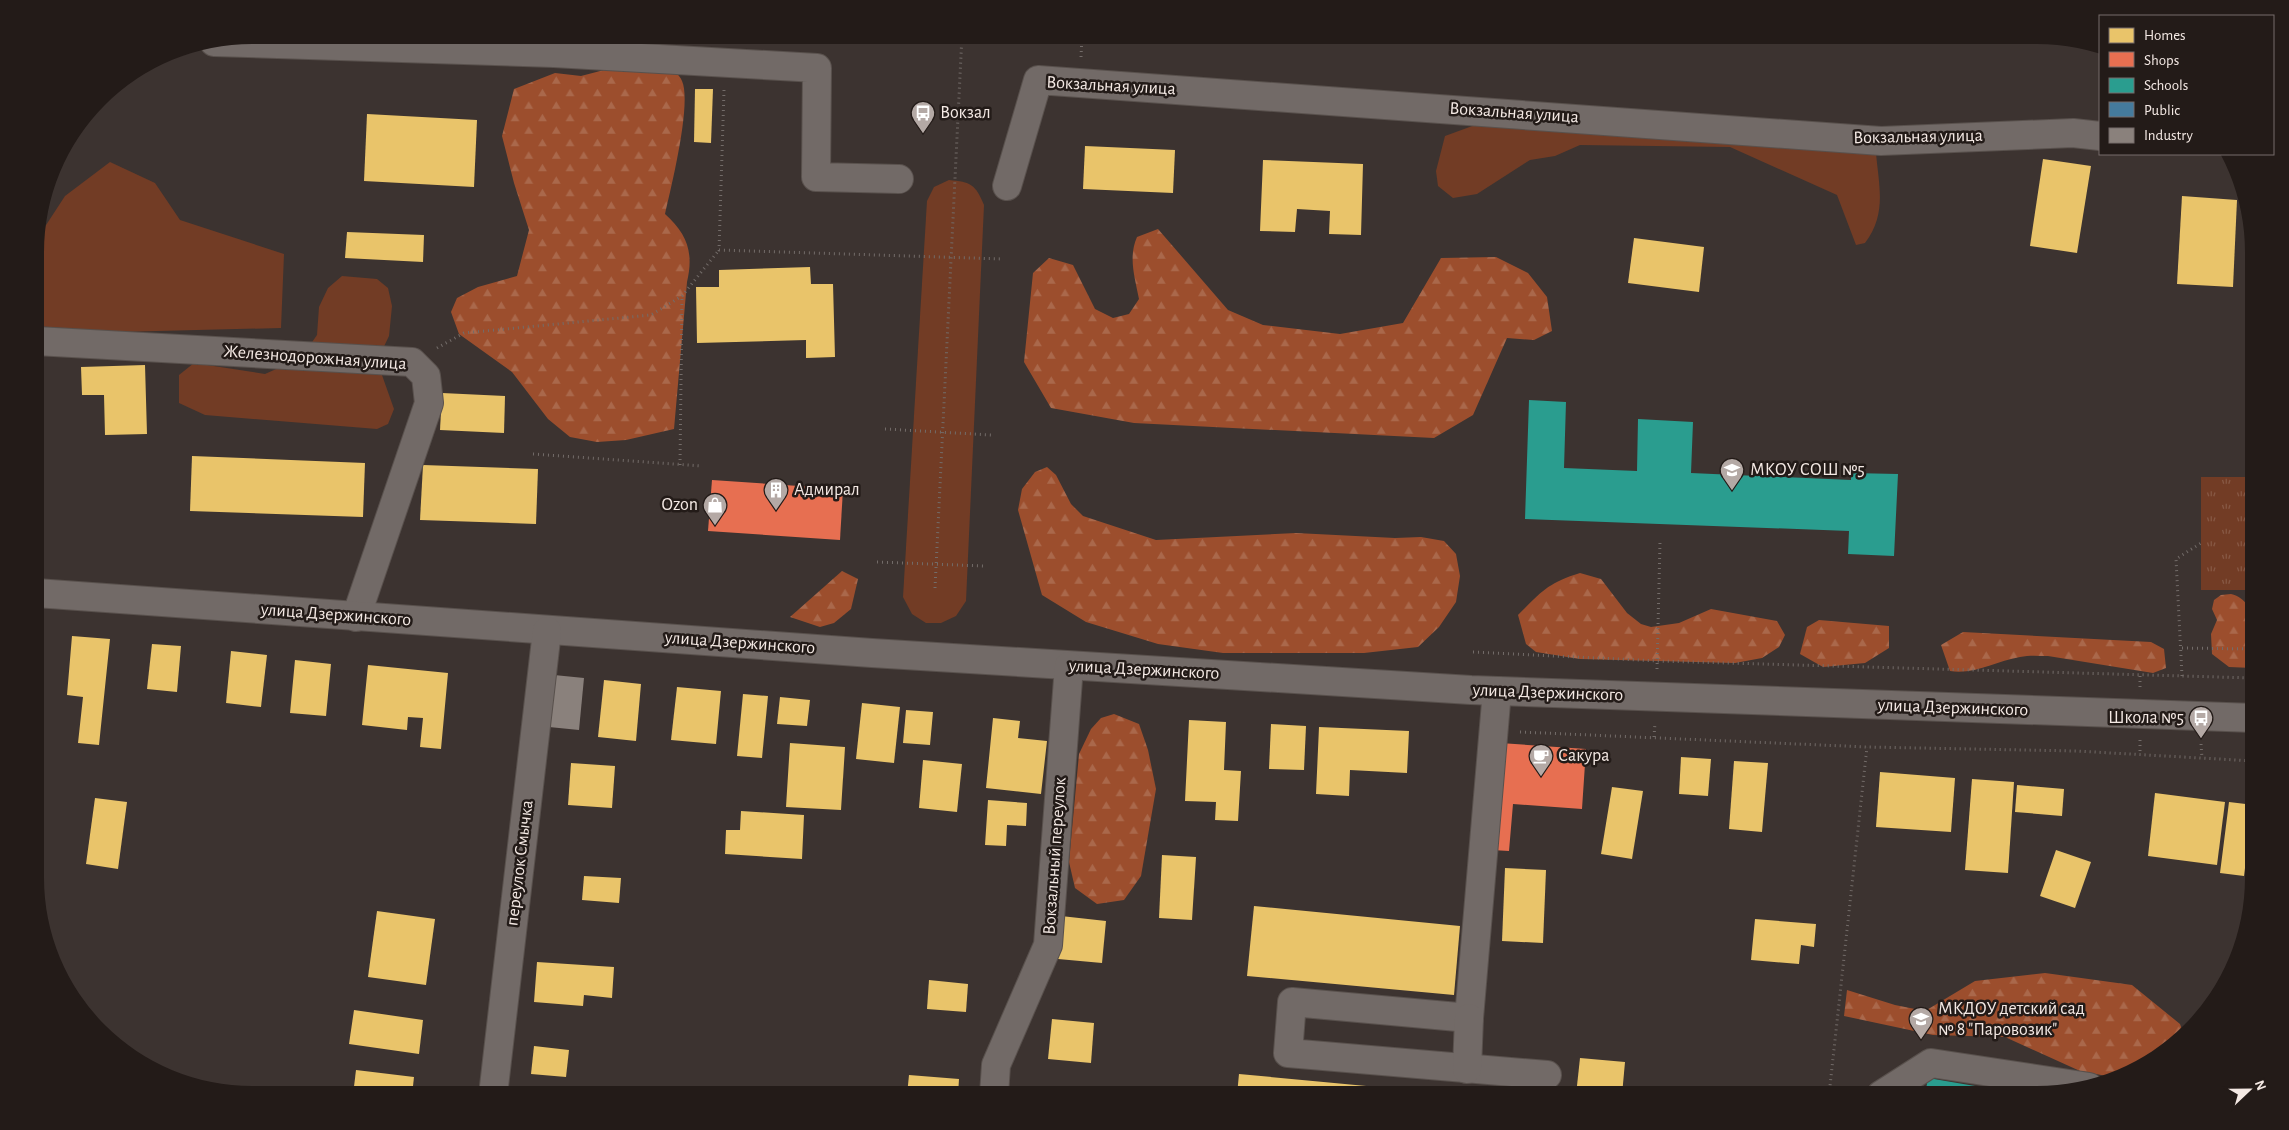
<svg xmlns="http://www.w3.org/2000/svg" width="2289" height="1130" viewBox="0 0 2289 1130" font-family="'Alegreya Sans',sans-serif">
	<defs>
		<pattern id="forest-firs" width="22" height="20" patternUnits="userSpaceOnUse" patternTransform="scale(1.25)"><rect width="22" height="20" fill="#9c4e2d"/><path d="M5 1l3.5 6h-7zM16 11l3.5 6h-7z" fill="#aa684b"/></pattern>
		<pattern id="park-tufts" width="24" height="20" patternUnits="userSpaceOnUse" patternTransform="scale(1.25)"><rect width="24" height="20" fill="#723c25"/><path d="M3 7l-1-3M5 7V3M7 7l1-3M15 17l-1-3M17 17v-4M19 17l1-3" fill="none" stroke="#875844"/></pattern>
	</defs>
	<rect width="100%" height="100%" fill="#3c3330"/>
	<g fill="#723c25">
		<path d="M 1497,117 L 1876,153 C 1879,187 1887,214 1865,243 L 1856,245 L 1837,195 L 1730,147 L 1580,145 L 1555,156 L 1530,160 L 1477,194 L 1453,198 L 1438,186 L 1436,171 L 1445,136 Z"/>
		<path d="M 110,162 L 155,183 L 180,220 L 284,254 L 281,328 L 118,332 L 36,326 L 35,242 L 65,196 Z"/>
		<path d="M 949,180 C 971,182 975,184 984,205 L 966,601 L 956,616 L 941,623 L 926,623 L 912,614 L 903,597 L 927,201 L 934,187 Z"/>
		<path d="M 342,276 L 377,279 L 388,288 L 392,306 L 389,336 L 377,361 L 394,409 L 388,424 L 377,429 L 205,415 L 179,403 L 179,375 L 194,363 L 265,374 L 301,358 L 317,335 L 319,307 L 328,288 Z"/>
	</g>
	<g fill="url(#forest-firs)">
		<path d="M 663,62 C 668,67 680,74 682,81 C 692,103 671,188 665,214 C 687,234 694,252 687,282 L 674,429 L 626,440 L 597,442 L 570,437 L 548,419 L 512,372 L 459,334 L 451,312 L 457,298 L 478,287 L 517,276 L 529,230 L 514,183 L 502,136 L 514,89 L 555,73 L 581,76 L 631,63 Z"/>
		<path d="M 1158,229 L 1228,310 L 1263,325 L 1340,334 L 1403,323 L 1441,258 L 1496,257 L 1528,273 L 1547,297 L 1552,331 L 1534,340 L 1507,338 L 1473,415 L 1434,438 L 1134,423 L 1051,408 L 1024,362 L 1033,273 L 1049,258 L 1073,265 L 1095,309 L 1113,318 L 1129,314 L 1139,299 C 1135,278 1128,257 1137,237 Z"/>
		<path d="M 1047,467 L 1056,475 L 1071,504 L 1083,516 L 1156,540 L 1296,533 L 1395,538 L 1421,537 L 1444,541 L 1456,554 L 1460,576 L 1456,602 L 1439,627 L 1418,647 L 1364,653 L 1223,653 L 1158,644 L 1086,622 L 1042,595 L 1018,510 L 1022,489 L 1035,472 Z"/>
		<path d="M 842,571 L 858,579 L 851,609 L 834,623 L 820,627 L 790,617 Z"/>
		<path d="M 1580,573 L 1601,579 L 1627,613 L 1641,624 L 1651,627 L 1679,623 L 1711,609 L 1777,621 L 1785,635 L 1779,647 L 1762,658 L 1735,663 L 1580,659 L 1536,652 L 1526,644 L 1518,615 C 1542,591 1548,583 1580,573 Z"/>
		<path d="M 2231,594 C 2262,602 2253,643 2253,668 L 2229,667 L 2212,654 L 2211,634 L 2217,620 L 2212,609 L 2214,600 L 2221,595 Z"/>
		<path d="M 1819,620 L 1889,626 L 1889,648 L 1865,663 L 1823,667 L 1800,654 L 1807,627 Z"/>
		<path d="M 1963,632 L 2151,642 L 2164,649 L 2166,668 L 2153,673 L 2048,656 C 2039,656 2029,655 2020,657 C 1996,661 1974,675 1950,671 L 1941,645 Z"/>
		<path d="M 1114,714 L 1139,724 L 1148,750 L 1156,789 L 1141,876 L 1124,900 L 1097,904 L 1075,888 L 1069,862 L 1079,754 L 1091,729 L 1101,718 Z"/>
		<path d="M 2045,973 L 2132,985 L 2180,1024 L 2184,1035 L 2158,1058 L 2117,1078 L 2080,1071 L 2005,1037 L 1933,1035 L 1844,1016 L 1847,990 L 1895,1005 L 1925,1011 L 1975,981 Z"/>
	</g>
	<rect fill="url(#park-tufts)" x="2201" y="477" width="52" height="113"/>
	<g fill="#e9c46a">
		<path d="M 695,89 L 713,89 L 711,143 L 694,142 Z"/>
		<path d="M 367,114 L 477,120 L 474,187 L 364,181 Z"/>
		<path d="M 1085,146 L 1175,150 L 1173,193 L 1083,189 Z"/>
		<path d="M 2043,159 L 2091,166 L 2077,253 L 2030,246 Z"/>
		<path d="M 1263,160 L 1363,164 L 1361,235 L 1329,234 L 1330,211 L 1297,209 L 1295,232 L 1260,231 Z"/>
		<path d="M 2182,196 L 2237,200 L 2233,287 L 2177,284 Z"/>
		<path d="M 347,232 L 424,235 L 423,262 L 345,258 Z"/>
		<path d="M 1634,238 L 1704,247 L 1699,292 L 1628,283 Z"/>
		<path d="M 810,267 L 811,284 L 833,284 L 835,357 L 806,358 L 806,340 L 697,343 L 696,287 L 719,287 L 719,270 Z"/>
		<path d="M 145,365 L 147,434 L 105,435 L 104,395 L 82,395 L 81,367 Z"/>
		<path d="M 442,393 L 505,396 L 504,433 L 440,430 Z"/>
		<path d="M 192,456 L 365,463 L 363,517 L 190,511 Z"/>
		<path d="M 423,465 L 538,469 L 536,524 L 420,520 Z"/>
		<path d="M 72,636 L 110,639 L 99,745 L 78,743 L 83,697 L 67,695 Z"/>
		<path d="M 152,644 L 181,646 L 177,692 L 147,689 Z"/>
		<path d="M 231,651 L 267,655 L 261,707 L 226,703 Z"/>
		<path d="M 295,660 L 331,664 L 326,716 L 290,713 Z"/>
		<path d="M 368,665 L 448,673 L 441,749 L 420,747 L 423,718 L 408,717 L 407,730 L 362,725 Z"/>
		<path d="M 604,680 L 641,684 L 636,741 L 598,737 Z"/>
		<path d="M 677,687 L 721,691 L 716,744 L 671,740 Z"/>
		<path d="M 743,694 L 768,696 L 762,758 L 737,756 Z"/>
		<path d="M 780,697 L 810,700 L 807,726 L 777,724 Z"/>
		<path d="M 862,703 L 900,707 L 894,763 L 856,759 Z"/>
		<path d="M 906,710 L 933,712 L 930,745 L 903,743 Z"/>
		<path d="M 993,718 L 1020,721 L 1018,738 L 1047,741 L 1041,794 L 986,788 Z"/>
		<path d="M 1189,720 L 1226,722 L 1224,770 L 1241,771 L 1238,821 L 1215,820 L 1216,802 L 1185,801 Z"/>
		<path d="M 1271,724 L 1306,726 L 1304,770 L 1269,769 Z"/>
		<path d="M 1319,727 L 1409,731 L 1407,773 L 1350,770 L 1349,796 L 1316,794 Z"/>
		<path d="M 790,743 L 845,747 L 841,810 L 786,807 Z"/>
		<path d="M 1681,757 L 1711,759 L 1708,796 L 1679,794 Z"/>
		<path d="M 923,760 L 962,764 L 957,812 L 919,808 Z"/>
		<path d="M 1734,761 L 1768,763 L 1762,832 L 1729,829 Z"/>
		<path d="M 571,763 L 615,766 L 612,808 L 568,805 Z"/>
		<path d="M 1880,772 L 1955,778 L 1951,832 L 1876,827 Z"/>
		<path d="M 1972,779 L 2014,782 L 2008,873 L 1965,870 Z"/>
		<path d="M 2017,785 L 2064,789 L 2062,816 L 2015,812 Z"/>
		<path d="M 1612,787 L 1643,791 L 1632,859 L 1601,854 Z"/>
		<path d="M 2155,793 L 2225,802 L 2217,865 L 2148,856 Z"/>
		<path d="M 95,798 L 127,802 L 118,869 L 86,864 Z"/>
		<path d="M 988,800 L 1027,803 L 1026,826 L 1007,825 L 1006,846 L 985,845 Z"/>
		<path d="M 2229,802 L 2254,805 L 2254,853 L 2247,852 L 2244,876 L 2220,873 Z"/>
		<path d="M 741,811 L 804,815 L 802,859 L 725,854 L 726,830 L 740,830 Z"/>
		<path d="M 2056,850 L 2091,862 L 2075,908 L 2040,896 Z"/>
		<path d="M 1162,855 L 1196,857 L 1192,920 L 1159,918 Z"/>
		<path d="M 1505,868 L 1546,870 L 1543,943 L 1502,941 Z"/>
		<path d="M 584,876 L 621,878 L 619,903 L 582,900 Z"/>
		<path d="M 1254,906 L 1460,926 L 1454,995 L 1247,976 Z"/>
		<path d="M 377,911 L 435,919 L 426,985 L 368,977 Z"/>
		<path d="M 1061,916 L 1106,921 L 1102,963 L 1058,959 Z"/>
		<path d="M 1755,919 L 1816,924 L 1814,947 L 1801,945 L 1799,964 L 1751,960 Z"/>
		<path d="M 537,962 L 614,967 L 612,998 L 584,995 L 583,1006 L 534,1002 Z"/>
		<path d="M 929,980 L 968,984 L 966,1012 L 927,1009 Z"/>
		<path d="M 354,1010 L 423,1020 L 419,1054 L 349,1044 Z"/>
		<path d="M 1052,1019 L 1094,1023 L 1091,1063 L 1048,1059 Z"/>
		<path d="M 534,1046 L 569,1050 L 566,1077 L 531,1074 Z"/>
		<path d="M 1580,1058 L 1625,1062 L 1622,1095 L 1576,1095 Z"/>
		<path d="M 356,1070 L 414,1077 L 412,1095 L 353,1095 Z"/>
		<path d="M 1239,1074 L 1441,1093 L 1441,1095 L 1237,1095 Z"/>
		<path d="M 909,1075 L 959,1079 L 958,1095 L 907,1095 Z"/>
	</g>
	<g fill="#e76f51">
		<path d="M 712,480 L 843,489 L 840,540 L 708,531 Z"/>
		<path d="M 1500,743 L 1586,749 L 1582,809 L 1513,804 L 1509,851 L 1492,850 Z"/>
	</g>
	<g fill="#2a9d8f">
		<path d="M 1529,400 L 1566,402 L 1564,468 L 1637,471 L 1638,419 L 1693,422 L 1691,473 L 1851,480 L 1851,473 L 1898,474 L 1894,556 L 1848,554 L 1849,531 L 1525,519 Z"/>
		<path d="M 1928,1078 L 2022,1094 L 2022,1095 L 1925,1095 Z"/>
	</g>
	<path fill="#457b9d" d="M 997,35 L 1051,35 L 1050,40 Z"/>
	<path fill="#8a817c" d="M 554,675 L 584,678 L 579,730 L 549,727 Z"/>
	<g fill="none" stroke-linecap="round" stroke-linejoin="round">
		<g stroke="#59514d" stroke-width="30">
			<g id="minor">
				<path d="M 214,42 L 554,53 L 817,68 L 816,177 L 899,179"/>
				<path d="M 1007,186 L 1038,80 L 1881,141 L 2073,133 L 2100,136"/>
				<path d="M 36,341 L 412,362 L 426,376 L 429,403 L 356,617"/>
				<path d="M 36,593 L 872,653 L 1471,690 L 2254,718"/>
				<path d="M 1497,691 L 1469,1018 L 1292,1002 L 1288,1053 L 1547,1075"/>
				<path d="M 1467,1069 L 1469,1018"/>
				<path d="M 493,1095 L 547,631"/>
				<path d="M 994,1095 L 996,1065 L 1048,945 L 1069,666"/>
				<path d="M 1881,1095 L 1931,1063 L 2089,1087"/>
			</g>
		</g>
		<g stroke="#736c69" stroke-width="3" stroke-dasharray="1 4" stroke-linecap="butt">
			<path d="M 1081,57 L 1082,35"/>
			<path d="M 724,90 L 719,250 L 1003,259"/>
			<path d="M 437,348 L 464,333 L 651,315 L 682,296 L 719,250"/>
			<path d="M 885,429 L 991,435"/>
			<path d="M 533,454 L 702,466"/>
			<path d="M 680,465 L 682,296"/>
			<path d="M 877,562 L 983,566"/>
			<path d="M 935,588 L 962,35"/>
			<path d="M 2182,648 L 2253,649"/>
			<path d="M 1473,652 L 1658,661 L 2253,678"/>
			<path d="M 1657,669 L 1660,542"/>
			<path d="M 2182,676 L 2176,559 L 2201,543"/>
			<path d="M 2140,687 L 2140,674"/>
			<path d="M 1520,732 L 1867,747 L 2076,751 L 2254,761"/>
			<path d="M 1654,737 L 1655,723"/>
			<path d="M 2140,740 L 2140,755"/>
			<path d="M 2201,744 L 2202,758"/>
			<path d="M 1829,1095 L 1867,747"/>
		</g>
		<use href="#minor" stroke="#726a67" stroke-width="28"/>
	</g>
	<defs>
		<g id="bus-pin" transform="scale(1.25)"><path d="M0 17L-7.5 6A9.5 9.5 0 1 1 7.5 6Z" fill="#b4a9a5" stroke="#231b18"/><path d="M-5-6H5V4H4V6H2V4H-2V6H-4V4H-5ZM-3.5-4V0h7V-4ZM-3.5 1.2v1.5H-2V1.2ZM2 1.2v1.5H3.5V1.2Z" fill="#fff"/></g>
		<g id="school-pin" transform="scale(1.25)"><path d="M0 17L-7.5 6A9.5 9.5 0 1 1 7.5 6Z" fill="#b4a9a5" stroke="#231b18"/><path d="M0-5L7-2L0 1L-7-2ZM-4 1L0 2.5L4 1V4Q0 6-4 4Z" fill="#fff"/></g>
		<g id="building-pin" transform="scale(1.25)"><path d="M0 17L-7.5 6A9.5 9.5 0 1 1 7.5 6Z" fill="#b4a9a5" stroke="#231b18"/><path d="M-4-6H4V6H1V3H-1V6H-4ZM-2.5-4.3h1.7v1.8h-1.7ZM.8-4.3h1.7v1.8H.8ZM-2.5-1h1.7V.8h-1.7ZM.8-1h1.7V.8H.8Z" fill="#fff"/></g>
		<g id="shop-pin" transform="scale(1.25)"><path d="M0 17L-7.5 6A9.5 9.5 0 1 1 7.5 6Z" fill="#b4a9a5" stroke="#231b18"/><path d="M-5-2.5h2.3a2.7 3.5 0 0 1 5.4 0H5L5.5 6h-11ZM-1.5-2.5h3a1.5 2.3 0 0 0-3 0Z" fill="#fff"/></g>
		<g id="cafe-pin" transform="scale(1.25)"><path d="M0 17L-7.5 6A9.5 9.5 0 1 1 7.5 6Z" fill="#b4a9a5" stroke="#231b18"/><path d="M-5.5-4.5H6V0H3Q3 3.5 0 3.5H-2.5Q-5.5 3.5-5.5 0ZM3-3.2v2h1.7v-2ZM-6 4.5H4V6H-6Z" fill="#fff"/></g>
	</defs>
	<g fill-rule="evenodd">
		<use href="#bus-pin" x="923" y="113"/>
		<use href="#school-pin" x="1732" y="470"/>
		<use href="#building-pin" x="776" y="490"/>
		<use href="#shop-pin" x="715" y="505"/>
		<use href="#bus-pin" x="2201" y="718"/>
		<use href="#cafe-pin" x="1541" y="756"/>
		<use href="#school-pin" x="1921" y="1019"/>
	</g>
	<g text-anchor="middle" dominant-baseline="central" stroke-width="5" stroke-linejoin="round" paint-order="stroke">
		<g font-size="18" fill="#f4e9e4" stroke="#231b18">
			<text transform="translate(1111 86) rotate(3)">Вокзальная улица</text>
			<text transform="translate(1514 113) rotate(4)">Вокзальная улица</text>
			<text transform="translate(1918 137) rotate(-1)">Вокзальная улица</text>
			<text transform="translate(315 358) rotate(4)">Железнодорожная улица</text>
			<text transform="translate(336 615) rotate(4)">улица Дзержинского</text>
			<text transform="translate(740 643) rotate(4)">улица Дзержинского</text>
			<text transform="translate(1144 670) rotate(3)">улица Дзержинского</text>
			<text transform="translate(1548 693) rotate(2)">улица Дзержинского</text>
			<text transform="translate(1953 708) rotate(2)">улица Дзержинского</text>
			<text transform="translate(1055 856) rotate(-86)">Вокзальный переулок</text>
			<text transform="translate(520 863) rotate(-83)">переулок Смычка</text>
		</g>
		<g font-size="18" fill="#f4e9e4" stroke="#231b18" text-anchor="start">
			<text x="940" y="113">Вокзал</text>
			<text x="1750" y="470">МКОУ СОШ №5</text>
			<text x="794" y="490">Адмирал</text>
			<text x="698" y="505" text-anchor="end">Ozon</text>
			<text x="2184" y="718" text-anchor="end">Школа №5</text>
			<text x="1558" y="756">Сакура</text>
			<text x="1938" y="1009">МКДОУ детский сад<tspan x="1938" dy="21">№ 8 "Паровозик"</tspan></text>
		</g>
	</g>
	<path d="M0 0H2289V1130H0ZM252 44H2037A208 208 0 0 1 2245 252V878A208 208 0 0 1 2037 1086H252A208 208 0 0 1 44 878V252A208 208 0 0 1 252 44Z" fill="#231b18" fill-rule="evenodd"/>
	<rect x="2099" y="15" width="175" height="140" fill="#231b18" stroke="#776d6a"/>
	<rect x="2109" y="28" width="25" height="15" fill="#e9c46a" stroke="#776d6a"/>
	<text x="2144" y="40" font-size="15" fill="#f4e9e4">Homes</text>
	<rect x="2109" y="52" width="25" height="15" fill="#e76f51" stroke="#776d6a"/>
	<text x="2144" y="65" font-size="15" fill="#f4e9e4">Shops</text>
	<rect x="2109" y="78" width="25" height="15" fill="#2a9d8f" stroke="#776d6a"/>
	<text x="2144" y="90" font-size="15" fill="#f4e9e4">Schools</text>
	<rect x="2109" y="102" width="25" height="15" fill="#457b9d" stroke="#776d6a"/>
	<text x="2144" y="115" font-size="15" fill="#f4e9e4">Public</text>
	<rect x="2109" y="128" width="25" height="15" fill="#8a817c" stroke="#776d6a"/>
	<text x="2144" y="140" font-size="15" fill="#f4e9e4">Industry</text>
	<g transform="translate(2249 1090) rotate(68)" stroke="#231b18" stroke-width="4" paint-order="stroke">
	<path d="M0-4L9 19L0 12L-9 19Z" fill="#f4e9e4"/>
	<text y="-8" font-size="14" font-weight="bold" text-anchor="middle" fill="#f4e9e4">N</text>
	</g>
</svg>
